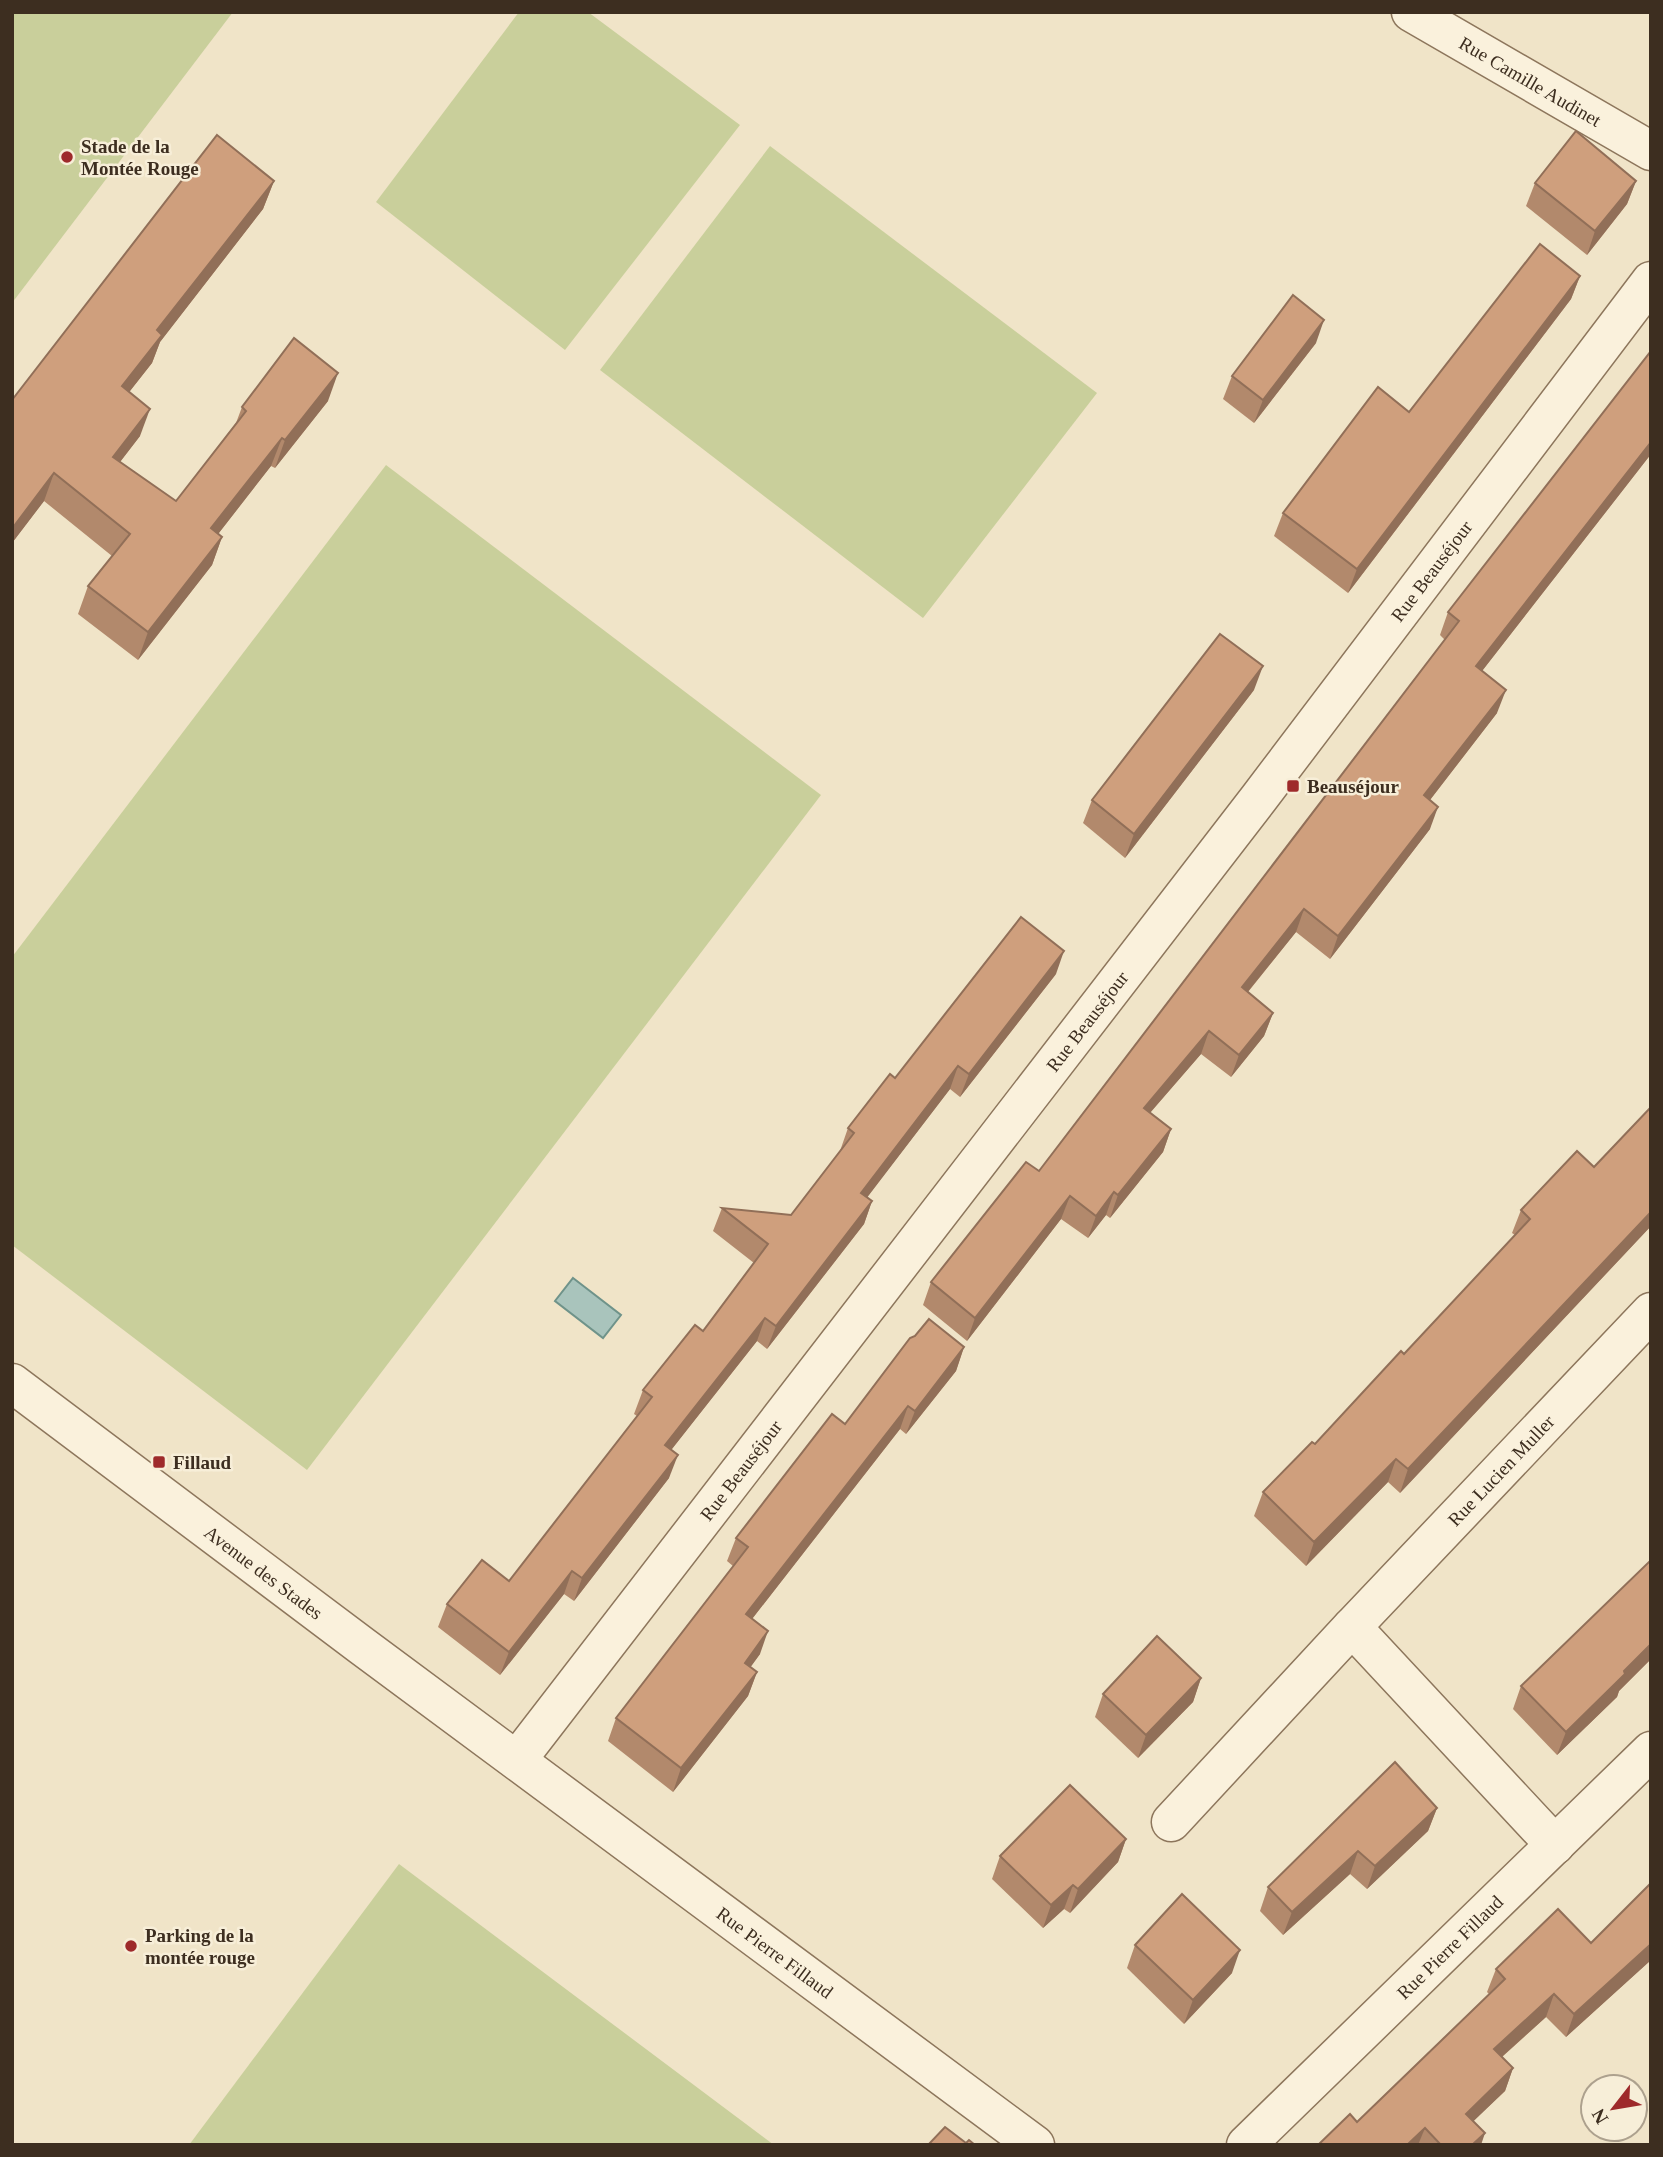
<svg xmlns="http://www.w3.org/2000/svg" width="1663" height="2157" viewBox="0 0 1663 2157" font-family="Georgia,serif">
	<rect width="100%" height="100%" fill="#f0e4c8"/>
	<g fill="#c9cf9b">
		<path d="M 12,12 L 233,12 L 12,303 Z"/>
		<path d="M 519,12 L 588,12 L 740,125 L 565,350 L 376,202 Z"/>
		<path d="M 770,146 L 1097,393 L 923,618 L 600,370 Z"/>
		<path d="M 386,465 L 821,795 L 307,1470 L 12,1245 L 12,957 Z"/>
		<path d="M 399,1864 L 774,2145 L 189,2145 Z"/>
	</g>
	<path fill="#a9c4bc" stroke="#6f938a" stroke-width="2" d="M 573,1278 L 621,1315 L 603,1338 L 555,1301 Z"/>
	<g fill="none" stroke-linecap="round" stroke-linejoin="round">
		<g stroke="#8d765c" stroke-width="41">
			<g id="minor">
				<path id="s1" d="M 1411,12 L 1651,151"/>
				<path id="s2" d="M 12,1383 L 362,1646 L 1035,2145"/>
				<path id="s3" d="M 517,1760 L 1259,798 L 1651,281"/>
				<path d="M 1171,1822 L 1352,1627"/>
				<path id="s4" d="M 1555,1845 L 1352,1627 L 1651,1312"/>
				<path id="s5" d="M 1246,2145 L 1651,1751"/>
			</g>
		</g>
		<use href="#minor" stroke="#faf1dc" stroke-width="38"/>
	</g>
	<g fill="#b2896c">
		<path d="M 274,181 L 263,209 L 160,342 L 152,363 L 129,392 L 140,436 L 120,462 L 176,501 L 236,423 L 242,407 L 328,401 L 275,468 L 271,466 L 218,534 L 222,537 L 212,565 L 138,660 L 78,614 L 88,586 L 112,556 L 44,501 L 12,543 L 12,400 Z"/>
		<path d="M 1636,181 L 1627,204 L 1587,255 L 1526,206 L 1535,183 Z"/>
		<path d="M 1580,276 L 1571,299 L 1348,593 L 1274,536 L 1283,513 Z"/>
		<path d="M 1316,343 L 1254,423 L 1223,399 L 1232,376 Z"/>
		<path d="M 1651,351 L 1651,454 L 1482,671 L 1497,713 L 1430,800 L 1430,829 L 1330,959 L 1296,932 L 1248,992 L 1273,1013 L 1264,1036 L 1231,1077 L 1201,1054 L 1150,1113 L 1171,1129 L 1163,1152 L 1110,1218 L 1106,1215 L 1088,1238 L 1061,1219 L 967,1341 L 923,1305 L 931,1282 L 1039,1171 L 1445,640 L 1440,635 L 1448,612 Z"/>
		<path d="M 1254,690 L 1125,858 L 1083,823 L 1092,800 Z"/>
		<path d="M 1056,974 L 960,1097 L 950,1089 L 867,1197 L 872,1201 L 864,1224 L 767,1349 L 757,1341 L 671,1450 L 669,1478 L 574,1601 L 564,1594 L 500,1675 L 438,1627 L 447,1604 L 509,1581 L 637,1416 L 634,1414 L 643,1390 L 703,1331 L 754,1263 L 713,1231 L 722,1208 L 791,1215 L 840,1151 L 848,1128 L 895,1078 Z"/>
		<path d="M 1651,1107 L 1651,1226 L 1400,1493 L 1388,1482 L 1306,1566 L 1254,1516 L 1263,1492 L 1315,1444 L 1404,1354 L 1515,1235 L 1512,1233 L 1521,1210 L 1594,1167 Z"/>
		<path d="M 964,1347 L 956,1371 L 906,1434 L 900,1429 L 752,1619 L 760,1654 L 750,1667 L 757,1672 L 748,1696 L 673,1792 L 608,1741 L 616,1718 L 733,1566 L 727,1561 L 736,1538 L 845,1424 Z"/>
		<path d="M 1651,1560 L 1651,1659 L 1619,1691 L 1617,1697 L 1557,1755 L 1513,1709 L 1521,1686 Z"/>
		<path d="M 1201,1678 L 1193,1702 L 1138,1758 L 1095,1717 L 1103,1694 Z"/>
		<path d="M 1437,1808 L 1428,1831 L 1367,1889 L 1350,1874 L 1283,1935 L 1260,1911 L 1268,1887 Z"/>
		<path d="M 1126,1839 L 1118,1862 L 1070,1913 L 1064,1909 L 1043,1928 L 992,1879 L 1000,1856 Z"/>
		<path d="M 1651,1883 L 1651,1960 L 1566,2037 L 1546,2017 L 1502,2057 L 1513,2068 L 1505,2091 L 1473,2121 L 1481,2145 L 1318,2145 L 1357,2122 L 1489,1994 L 1487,1992 L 1496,1969 L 1591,1943 Z"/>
		<path d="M 1135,1945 L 1232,1973 L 1184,2024 L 1127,1968 Z"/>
	</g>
	<g fill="#916f58">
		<path d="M 274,181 L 263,209 L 160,342 L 152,363 L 112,414 L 122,386 L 157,330 Z"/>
		<path d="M 1636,181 L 1627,204 L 1587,255 L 1595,231 Z"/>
		<path d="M 1580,276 L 1571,299 L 1348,593 L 1357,569 Z"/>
		<path d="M 1324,320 L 1316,343 L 1254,423 L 1263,400 Z"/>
		<path d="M 338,373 L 328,401 L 275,468 L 285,440 Z"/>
		<path d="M 150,409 L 140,436 L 103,484 L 113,457 Z"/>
		<path d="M 282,438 L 271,466 L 201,556 L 211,528 Z"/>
		<path d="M 1651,442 L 1651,454 L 1468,689 L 1476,666 Z"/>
		<path d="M 54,473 L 44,501 L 12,543 L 12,530 L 14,526 Z"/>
		<path d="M 222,537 L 212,565 L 138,660 L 148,632 Z"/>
		<path d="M 1263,666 L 1254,690 L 1125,858 L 1134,834 Z"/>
		<path d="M 1506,690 L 1497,713 L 1416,818 L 1424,795 Z"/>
		<path d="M 1438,807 L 1430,829 L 1330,959 L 1338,936 Z"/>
		<path d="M 1304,909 L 1296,932 L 1233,1010 L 1242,987 Z"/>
		<path d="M 1064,951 L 1056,974 L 960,1097 L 969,1074 Z"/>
		<path d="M 1273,1013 L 1264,1036 L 1231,1077 L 1239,1055 Z"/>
		<path d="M 1209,1031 L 1201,1054 L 1135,1130 L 1144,1108 Z"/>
		<path d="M 958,1066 L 950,1089 L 853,1216 L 861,1193 Z"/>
		<path d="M 1171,1129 L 1163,1152 L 1110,1218 L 1118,1195 Z"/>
		<path d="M 1114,1192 L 1106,1215 L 1088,1238 L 1096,1216 Z"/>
		<path d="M 1070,1196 L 1061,1219 L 967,1341 L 975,1318 Z"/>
		<path d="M 872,1201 L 864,1224 L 767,1349 L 776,1326 Z"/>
		<path d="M 1651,1212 L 1651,1226 L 1400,1493 L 1408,1469 Z"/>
		<path d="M 765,1318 L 757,1341 L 657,1468 L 665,1445 Z"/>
		<path d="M 964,1347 L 956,1371 L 906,1434 L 915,1411 Z"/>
		<path d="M 908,1406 L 900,1429 L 738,1637 L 746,1614 Z"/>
		<path d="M 678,1455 L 669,1478 L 574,1601 L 582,1578 Z"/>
		<path d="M 1396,1459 L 1388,1482 L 1306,1566 L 1314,1542 Z"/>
		<path d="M 572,1571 L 564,1594 L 500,1675 L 509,1652 Z"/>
		<path d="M 768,1631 L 760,1654 L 737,1686 L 745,1663 Z"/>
		<path d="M 1651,1644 L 1651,1659 L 1619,1691 L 1617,1697 L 1557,1755 L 1566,1732 Z"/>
		<path d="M 757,1672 L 748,1696 L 673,1792 L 681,1768 Z"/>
		<path d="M 1201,1678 L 1193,1702 L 1138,1758 L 1146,1735 Z"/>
		<path d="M 1437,1808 L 1428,1831 L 1367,1889 L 1375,1866 Z"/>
		<path d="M 1126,1839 L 1118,1862 L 1070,1913 L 1078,1889 Z"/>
		<path d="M 1358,1851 L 1350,1874 L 1283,1935 L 1292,1912 Z"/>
		<path d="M 1073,1885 L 1064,1909 L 1043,1928 L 1051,1905 Z"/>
		<path d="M 1651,1944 L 1651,1960 L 1566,2037 L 1574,2014 Z"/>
		<path d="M 1240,1950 L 1232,1973 L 1184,2024 L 1193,2000 Z"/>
		<path d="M 1554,1994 L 1546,2017 L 1485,2072 L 1494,2049 Z"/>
		<path d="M 1513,2068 L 1505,2091 L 1457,2137 L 1466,2114 Z"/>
		<path d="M 1425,2128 L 1418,2145 L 1407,2145 Z"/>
		<path d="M 1485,2133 L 1481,2145 L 1472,2145 Z"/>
	</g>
	<g fill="#cf9f7d" stroke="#916f58" stroke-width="2">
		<path d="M 1576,131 L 1636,181 L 1595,231 L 1535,183 Z"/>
		<path d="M 217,135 L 274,181 L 157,330 L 162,335 L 122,386 L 150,409 L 113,457 L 176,501 L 246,411 L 242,407 L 294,338 L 338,373 L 285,440 L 282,438 L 211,528 L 222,537 L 148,632 L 88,586 L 130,534 L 54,473 L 14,526 L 12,525 L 12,400 Z"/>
		<path d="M 1540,244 L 1580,276 L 1357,569 L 1283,513 L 1378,387 L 1409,412 Z"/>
		<path d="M 1293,295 L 1324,320 L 1263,400 L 1232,376 Z"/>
		<path d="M 1651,351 L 1651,442 L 1476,666 L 1506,690 L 1424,795 L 1438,807 L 1338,936 L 1304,909 L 1242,987 L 1273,1013 L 1239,1055 L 1209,1031 L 1144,1108 L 1171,1129 L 1118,1195 L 1114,1192 L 1096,1216 L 1070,1196 L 975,1318 L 931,1282 L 1026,1162 L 1039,1171 L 1459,621 L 1448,612 Z"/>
		<path d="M 1220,634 L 1263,666 L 1134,834 L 1092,800 Z"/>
		<path d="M 1021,917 L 1064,951 L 969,1074 L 958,1066 L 861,1193 L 872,1201 L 776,1326 L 765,1318 L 665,1445 L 678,1455 L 582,1578 L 572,1571 L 509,1652 L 447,1604 L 482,1560 L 509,1581 L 652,1397 L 643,1390 L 695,1325 L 703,1331 L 768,1244 L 722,1208 L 791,1215 L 854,1133 L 848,1128 L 890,1074 L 895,1078 Z"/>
		<path d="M 1651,1107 L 1651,1212 L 1408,1469 L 1396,1459 L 1314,1542 L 1263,1492 L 1312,1442 L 1315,1444 L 1401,1351 L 1404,1354 L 1530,1219 L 1521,1210 L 1577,1151 L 1594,1167 Z"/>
		<path d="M 929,1319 L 964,1347 L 915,1411 L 908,1406 L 746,1614 L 768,1631 L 745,1663 L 757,1672 L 681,1768 L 616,1718 L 748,1547 L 736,1538 L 832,1414 L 845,1424 L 910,1338 L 915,1336 Z"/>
		<path d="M 1651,1560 L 1651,1644 L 1624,1671 L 1625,1674 L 1566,1732 L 1521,1686 Z"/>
		<path d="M 1157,1636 L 1201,1678 L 1146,1735 L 1103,1694 Z"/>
		<path d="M 1395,1762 L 1437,1808 L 1375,1866 L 1358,1851 L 1292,1912 L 1268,1887 Z"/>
		<path d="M 1070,1785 L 1126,1839 L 1078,1889 L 1073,1885 L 1051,1905 L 1000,1856 Z"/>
		<path d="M 1651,1883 L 1651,1944 L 1574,2014 L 1554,1994 L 1494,2049 L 1513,2068 L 1466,2114 L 1485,2133 L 1472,2145 L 1441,2145 L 1425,2128 L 1407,2145 L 1318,2145 L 1350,2114 L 1357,2122 L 1505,1979 L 1496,1969 L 1558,1909 L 1591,1943 Z"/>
		<path d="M 1182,1894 L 1240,1950 L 1193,2000 L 1135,1945 Z"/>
		<path d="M 945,2127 L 966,2143 L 969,2140 L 975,2145 L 928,2145 Z"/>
	</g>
	<g fill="#9e2a2b" stroke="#f7eed8" stroke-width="2.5">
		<circle cx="67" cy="157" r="7"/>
		<rect x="1286" y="779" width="14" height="14" rx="3.5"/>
		<rect x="152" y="1455" width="14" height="14" rx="3.5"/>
		<circle cx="131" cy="1946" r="7"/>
	</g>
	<g text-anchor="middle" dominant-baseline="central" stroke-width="5" stroke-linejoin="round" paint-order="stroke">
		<g font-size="19" fill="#3d2e20" stroke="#f7eed8">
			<text stroke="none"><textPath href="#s1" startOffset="138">Rue Camille Audinet</textPath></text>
			<text stroke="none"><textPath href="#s3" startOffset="1500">Rue Beauséjour</textPath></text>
			<text stroke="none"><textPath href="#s3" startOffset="933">Rue Beauséjour</textPath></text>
			<text stroke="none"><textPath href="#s4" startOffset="514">Rue Lucien Muller</textPath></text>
			<text stroke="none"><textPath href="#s3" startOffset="366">Rue Beauséjour</textPath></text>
			<text stroke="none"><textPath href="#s2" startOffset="315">Avenue des Stades</textPath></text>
			<text stroke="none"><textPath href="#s5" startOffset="284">Rue Pierre Fillaud</textPath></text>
			<text stroke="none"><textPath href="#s2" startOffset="952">Rue Pierre Fillaud</textPath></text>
		</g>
		<g font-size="19" font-weight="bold" fill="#3d2e20" stroke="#f7eed8" text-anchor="start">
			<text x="81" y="146">Stade de la<tspan x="81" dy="22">Montée Rouge</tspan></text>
			<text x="1307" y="786">Beauséjour</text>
			<text x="173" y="1462">Fillaud</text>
			<text x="145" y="1935">Parking de la<tspan x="145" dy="22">montée rouge</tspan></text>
		</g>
	</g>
	<rect width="1663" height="2157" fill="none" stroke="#3d2e20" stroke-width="28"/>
	<g transform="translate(1614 2108) rotate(239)"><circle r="33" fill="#f7eed8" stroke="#ada18e" stroke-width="2"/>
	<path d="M0-5L12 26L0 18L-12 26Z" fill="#9e2a2b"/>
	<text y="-10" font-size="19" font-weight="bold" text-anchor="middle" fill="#3d2e20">N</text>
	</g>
</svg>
